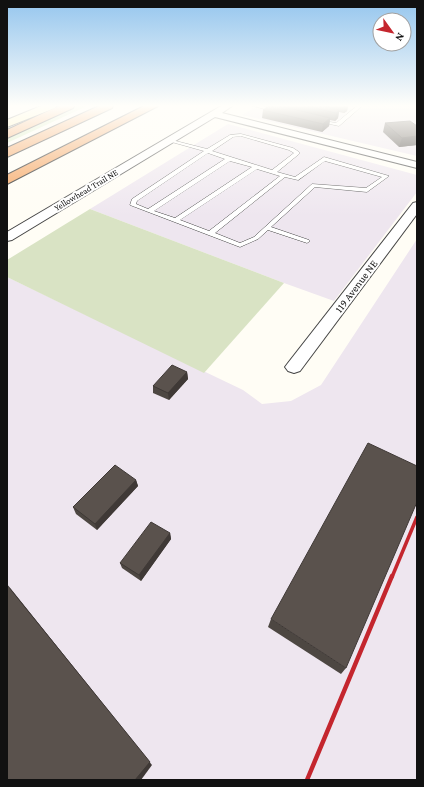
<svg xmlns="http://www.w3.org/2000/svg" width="424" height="787" viewBox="0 0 424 787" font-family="'Crimson Pro',serif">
	<rect width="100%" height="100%" fill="#fffdf5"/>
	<g fill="#eee6ef">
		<path d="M 257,106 L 417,106 L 417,156 L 242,115 Z"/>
		<path d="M 228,124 L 417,175 L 417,192 L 334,301 L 284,283 L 90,209 Z"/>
		<path d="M 417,239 L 417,780 L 7,780 L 7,277 L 243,390 L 262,404 L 291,401 L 321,385 Z"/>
	</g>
	<path fill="#d5ebbd" d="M 73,106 L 87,106 L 7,143 L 7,137 Z"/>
	<path fill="#d9e3c4" d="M 90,209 L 284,283 L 204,373 L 7,277 L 7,260 Z"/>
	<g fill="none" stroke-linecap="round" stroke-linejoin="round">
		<g stroke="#444" stroke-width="1">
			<g id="lane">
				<path d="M 253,106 L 262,106 L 279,111 L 277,112 Z"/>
				<path d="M 357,106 L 362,106 L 339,126 L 316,121 L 318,120 L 336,123 Z"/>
				<path d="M 241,134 L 293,148 L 299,152 L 299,154 L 277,172 L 295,177 L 324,157 L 389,176 L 367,192 L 315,187 L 271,227 L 309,240 L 310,241 L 307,243 L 268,230 L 258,239 L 240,247 L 130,205 L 132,199 L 204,151 L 168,141 L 168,139 L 207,149 L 230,135 ZM 241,136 L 289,150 L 294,153 L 272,170 L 212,151 L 233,137 ZM 208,153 L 225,159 L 148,209 L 136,204 L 137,201 ZM 230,161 L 252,167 L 175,218 L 154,211 ZM 325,161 L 382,177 L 366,188 L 312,184 L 254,237 L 240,243 L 215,233 L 285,177 L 298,180 ZM 257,169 L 280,176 L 209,231 L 180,220 Z"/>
			</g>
		</g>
		<g stroke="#444" stroke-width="2">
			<g id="street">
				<path d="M 221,106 L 232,106 L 222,113 L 417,162 L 417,168 L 215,117 L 12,240 L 7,241 L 7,232 Z"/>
				<path d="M 417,202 L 417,214 L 300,371 L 294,373 L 288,371 L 285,367 L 288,363 L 413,203 Z"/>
			</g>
		</g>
		<g stroke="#333" stroke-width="2">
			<path id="secondary" d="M 41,106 L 56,106 L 55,108 L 7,127 L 7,120 Z"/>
		</g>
		<g stroke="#222" stroke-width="2">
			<g id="highway">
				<path d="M 59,106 L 74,106 L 73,108 L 7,138 L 7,130 Z"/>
				<path d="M 99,106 L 113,106 L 112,108 L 7,157 L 7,148 Z"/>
				<path d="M 144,106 L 158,106 L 7,184 L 7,175 Z"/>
			</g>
		</g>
		<use href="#lane" fill="#fff" fill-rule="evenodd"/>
		<use href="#street" fill="#fff" fill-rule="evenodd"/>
		<use href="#secondary" fill="#fff6b0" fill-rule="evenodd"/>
		<use href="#highway" fill="#f5a25d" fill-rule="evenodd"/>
		<path stroke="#c4262e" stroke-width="3.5" d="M 392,577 L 417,517"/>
		<path stroke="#c4262e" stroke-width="4.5" d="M 307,780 L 392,576"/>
	</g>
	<g fill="#4d4742">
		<path d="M 269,106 L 348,106 L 347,111 L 344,113 L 339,112 L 338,118 L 335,121 L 330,120 L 329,126 L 322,132 L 262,118 L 263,110 Z"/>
		<path d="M 385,123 L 417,136 L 417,145 L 399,147 L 383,132 Z"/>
		<path d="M 187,372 L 188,379 L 169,400 L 153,393 L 153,386 Z"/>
		<path d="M 136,480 L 138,486 L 97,530 L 76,514 L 73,507 Z"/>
		<path d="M 170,533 L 171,539 L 141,581 L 122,568 L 120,563 Z"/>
		<path d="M 271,619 L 346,668 L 341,674 L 268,627 Z"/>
	</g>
	<g fill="#3f3936">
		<path d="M 345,106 L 348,106 L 347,111 L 344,113 Z"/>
		<path d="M 339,110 L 338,118 L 335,121 L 336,113 Z"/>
		<path d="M 330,118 L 329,126 L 322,132 L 323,124 Z"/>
		<path d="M 417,136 L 417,145 L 399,147 L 402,138 Z"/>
		<path d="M 187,372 L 188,379 L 169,400 L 168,393 Z"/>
		<path d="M 136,480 L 138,486 L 97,530 L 95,524 Z"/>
		<path d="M 170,533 L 171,539 L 141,581 L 139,575 Z"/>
		<path d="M 7,584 L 152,765 L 141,780 L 135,780 Z"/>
	</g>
	<g fill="#5a524d" stroke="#3f3936">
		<path d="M 269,106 L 280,106 L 330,118 L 323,124 L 263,110 Z"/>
		<path d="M 307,106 L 324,106 L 339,110 L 336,113 Z"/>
		<path d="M 410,121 L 417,126 L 417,136 L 402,138 L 385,123 Z"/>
		<path d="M 172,365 L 187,372 L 168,393 L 153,386 Z"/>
		<path d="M 368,443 L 417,466 L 417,502 L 346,668 L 271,619 Z"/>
		<path d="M 115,465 L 136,480 L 95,524 L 73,507 Z"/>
		<path d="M 151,522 L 170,533 L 139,575 L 120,563 Z"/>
		<path d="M 7,585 L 150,762 L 135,780 L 7,780 Z"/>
	</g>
	<linearGradient id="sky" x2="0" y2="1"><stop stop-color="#95c6ee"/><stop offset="0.49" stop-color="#fffefa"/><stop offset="1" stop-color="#fffefa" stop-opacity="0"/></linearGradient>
	<rect width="424" height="216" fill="url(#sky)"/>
	<g text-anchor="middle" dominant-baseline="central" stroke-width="4" stroke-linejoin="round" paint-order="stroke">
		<g font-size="9" fill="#111" stroke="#fff">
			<text transform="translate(86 190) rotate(-31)">Yellowhead Trail NE</text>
		</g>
		<g font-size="11" fill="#111" stroke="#fff">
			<text transform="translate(356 286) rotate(-53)">119 Avenue NE</text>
		</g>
	</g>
	<rect width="424" height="787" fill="none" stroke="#111111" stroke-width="16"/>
	<g transform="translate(392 32) rotate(123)"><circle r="19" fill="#ffffff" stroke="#a0a0a0"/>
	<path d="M0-3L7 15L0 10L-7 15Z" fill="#c4262e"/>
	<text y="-6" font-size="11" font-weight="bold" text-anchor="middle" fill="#111111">N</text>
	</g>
</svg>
